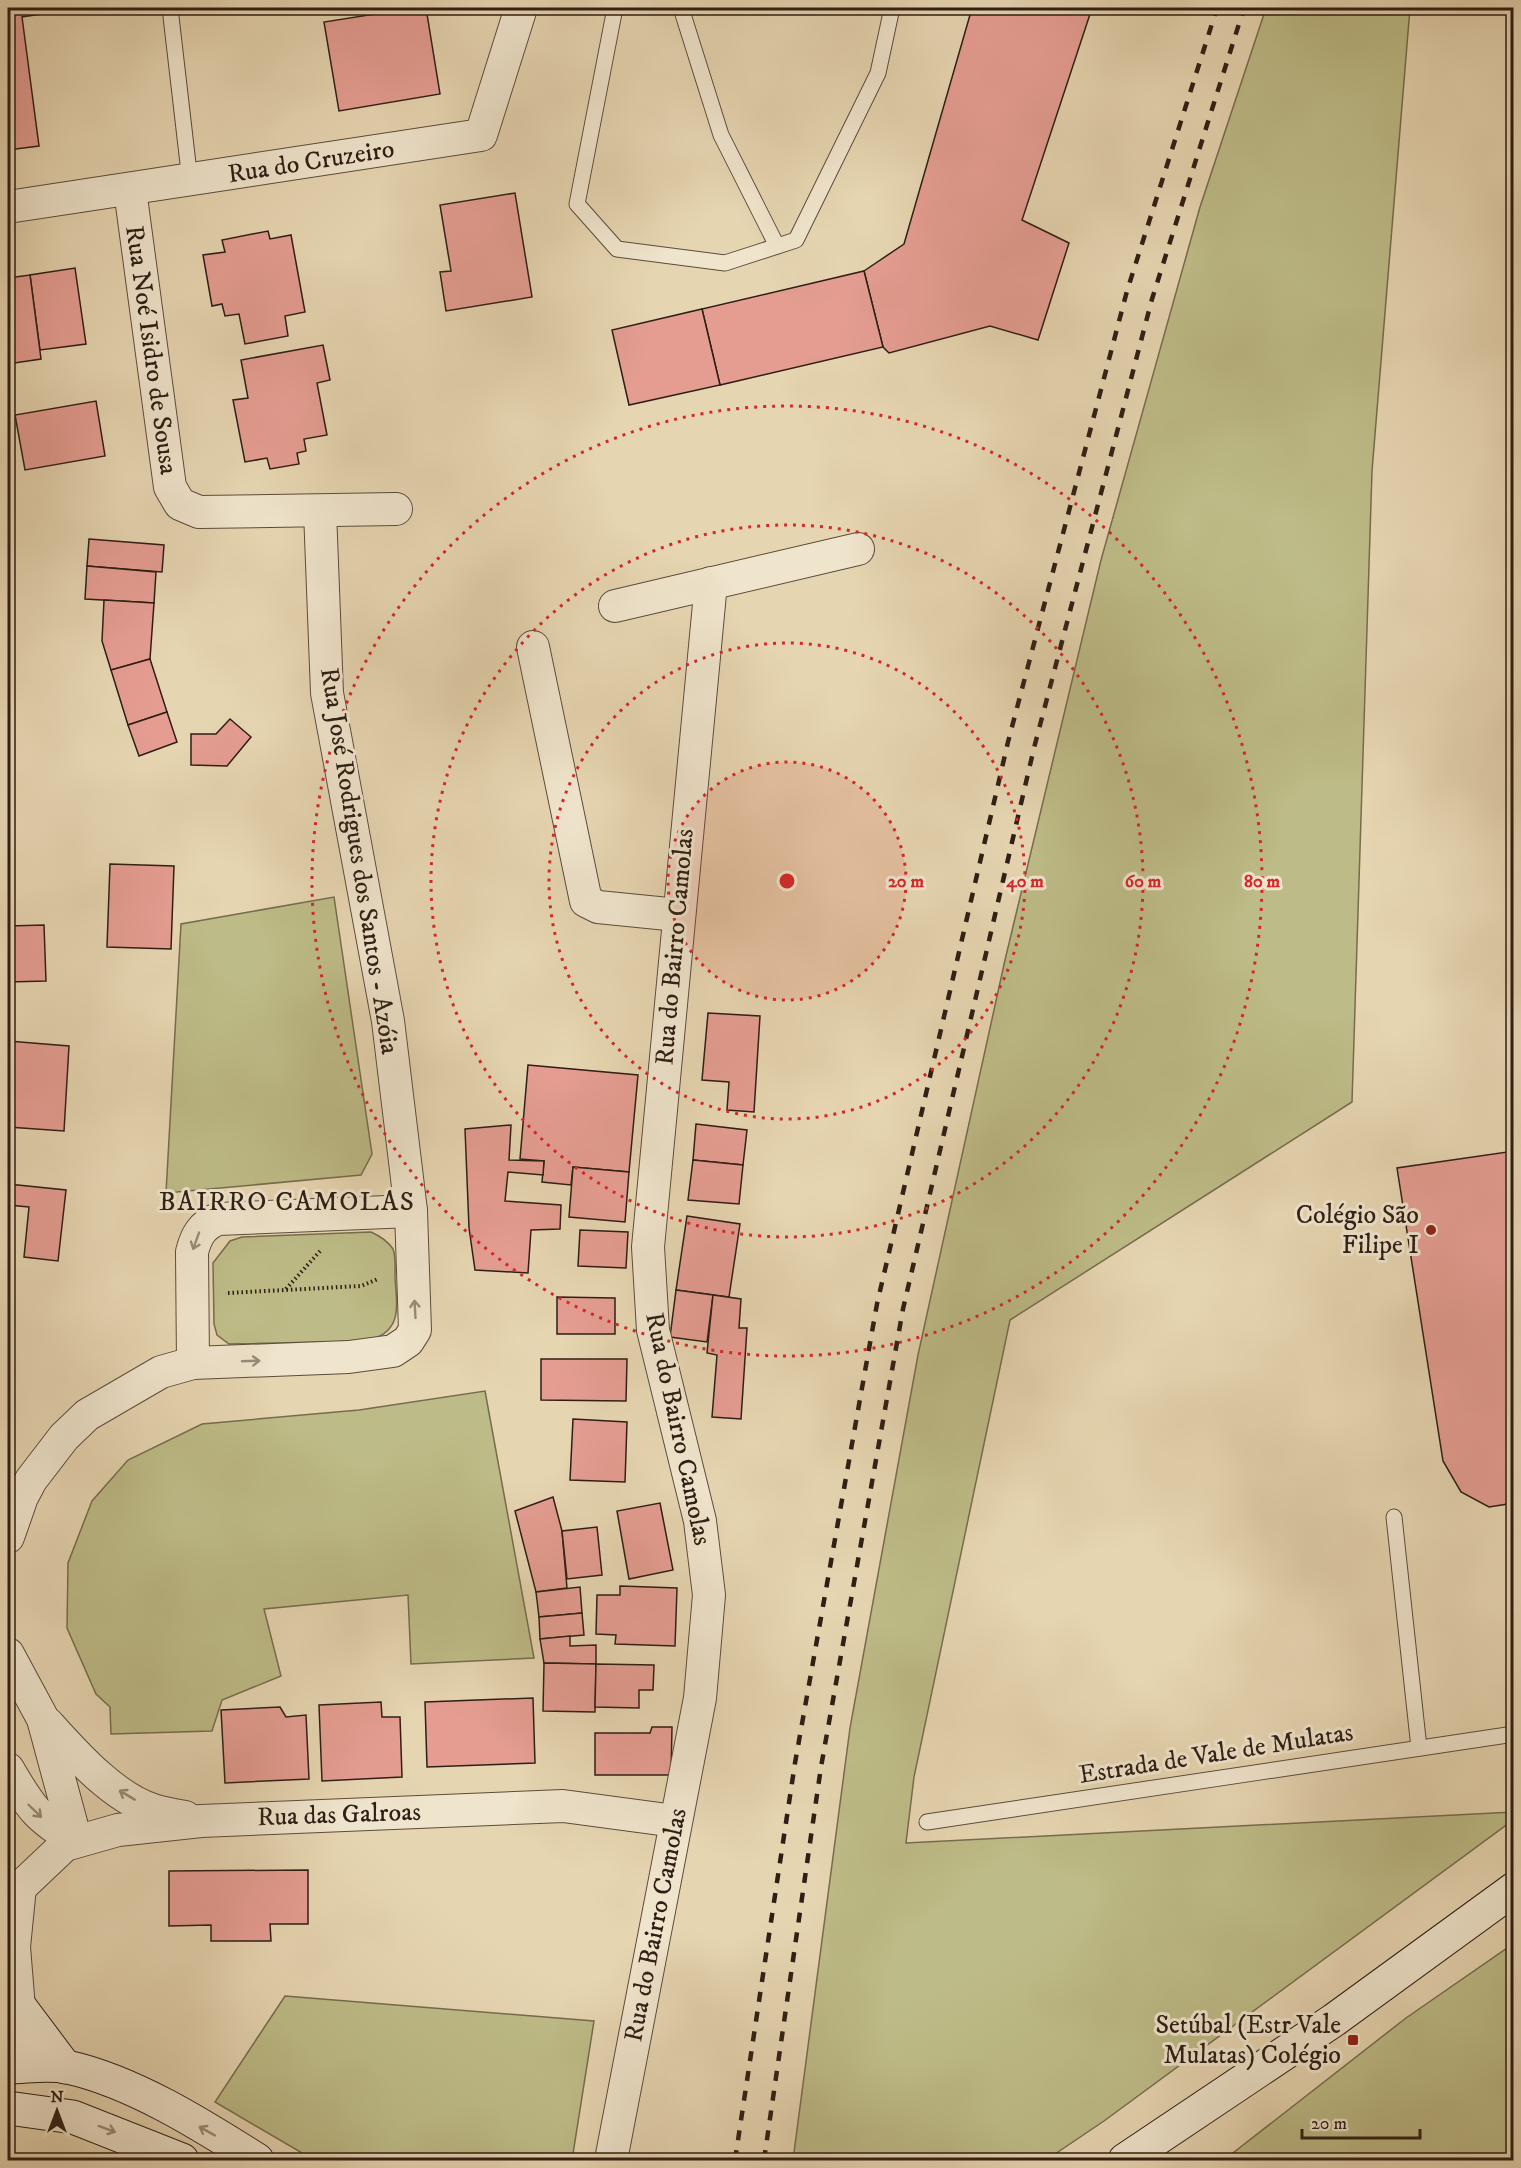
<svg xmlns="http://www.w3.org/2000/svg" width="1521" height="2168" viewBox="0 0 1521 2168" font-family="'IM FELL DW Pica',serif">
	<rect width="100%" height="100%" fill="#e6d5b1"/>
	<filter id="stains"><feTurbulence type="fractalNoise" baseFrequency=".00333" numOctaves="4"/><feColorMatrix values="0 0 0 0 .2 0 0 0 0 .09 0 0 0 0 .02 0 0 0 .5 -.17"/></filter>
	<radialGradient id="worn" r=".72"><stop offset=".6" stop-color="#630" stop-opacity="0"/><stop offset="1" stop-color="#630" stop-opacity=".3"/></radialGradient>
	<g fill="#bdbb87" stroke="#766c4e" stroke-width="1.5">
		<path d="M 1266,8 L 1410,8 L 1372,471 L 1352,1102 L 1010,1320 L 914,1777 L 906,1843 L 1513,1812 L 1513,1820 L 1104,2121 L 1046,2160 L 793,2160 L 850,1728 L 918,1355 L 1005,960 L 1101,560 L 1200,207 Z"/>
		<path d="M 334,897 L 372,1154 L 361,1175 L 166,1193 L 181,924 Z"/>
		<path d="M 371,1232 C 380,1236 387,1240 393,1249 C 396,1256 395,1269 395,1277 C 397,1307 403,1333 366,1341 L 229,1344 L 217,1335 L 214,1324 L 213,1263 L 230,1241 L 242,1237 Z"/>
		<path d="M 485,1391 L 534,1658 L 411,1664 L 408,1595 L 264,1609 L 281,1676 L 222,1700 L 212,1731 L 111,1734 L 110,1707 L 96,1694 L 67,1628 L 68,1563 L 92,1501 L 128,1460 L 202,1424 L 359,1410 Z"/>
		<path d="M 1513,1944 L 1513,2160 L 1224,2160 L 1406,2018 Z"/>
		<path d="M 285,1996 L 594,2021 L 572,2160 L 314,2160 L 215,2102 Z"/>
	</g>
	<g fill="#e59d92" stroke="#2e1e15" stroke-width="1.5">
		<path d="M 8,8 L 47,8 L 47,13 L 22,17 L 39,146 L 8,150 Z"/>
		<path d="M 413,8 L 426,8 L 440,94 L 339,111 L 324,22 Z"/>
		<path d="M 972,8 L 1092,8 L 1022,220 L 1069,243 L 1038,340 L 990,326 L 889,353 L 883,347 L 864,271 L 904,244 Z"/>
		<path d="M 515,193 L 532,297 L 446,311 L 440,272 L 451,271 L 440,205 Z"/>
		<path d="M 268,231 L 270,239 L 291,235 L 305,312 L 285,316 L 288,336 L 245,344 L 239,314 L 225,316 L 222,304 L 212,306 L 203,255 L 225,252 L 222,240 Z"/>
		<path d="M 75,268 L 86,344 L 40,350 L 30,275 Z"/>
		<path d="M 864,271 L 883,347 L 720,385 L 702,309 Z"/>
		<path d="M 30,275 L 41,359 L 8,364 L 8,278 Z"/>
		<path d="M 702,309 L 720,385 L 629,405 L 612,330 Z"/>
		<path d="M 323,345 L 330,380 L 317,383 L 327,435 L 304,439 L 306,451 L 297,453 L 299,464 L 270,469 L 267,458 L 245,462 L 233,400 L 248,398 L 241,360 Z"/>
		<path d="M 96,401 L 105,456 L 25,470 L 15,415 Z"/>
		<path d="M 89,539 L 164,545 L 162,572 L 87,566 Z"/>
		<path d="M 87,566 L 156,572 L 154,603 L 85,599 Z"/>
		<path d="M 104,600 L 154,603 L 150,659 L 111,670 L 102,641 Z"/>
		<path d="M 150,659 L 167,712 L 128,725 L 111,670 Z"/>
		<path d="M 167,712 L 177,742 L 139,756 L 128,725 Z"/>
		<path d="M 230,719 L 251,737 L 227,766 L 191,765 L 191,734 L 216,734 Z"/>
		<path d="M 110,864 L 174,866 L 171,949 L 107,947 Z"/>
		<path d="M 44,925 L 46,981 L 8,982 L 8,926 Z"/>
		<path d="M 708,1013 L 760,1016 L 754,1112 L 727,1110 L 729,1082 L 702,1080 Z"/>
		<path d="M 8,1041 L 69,1046 L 64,1131 L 8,1127 Z"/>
		<path d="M 528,1065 L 638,1075 L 629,1172 L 573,1167 L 571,1185 L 542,1182 L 544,1161 L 520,1159 Z"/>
		<path d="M 696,1124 L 747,1130 L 743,1165 L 693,1160 Z"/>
		<path d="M 511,1125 L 509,1160 L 544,1161 L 543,1175 L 508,1172 L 505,1201 L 561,1205 L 560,1229 L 531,1230 L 528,1273 L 475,1270 L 469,1228 L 465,1129 Z"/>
		<path d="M 1514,1151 L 1514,1503 L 1489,1507 L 1461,1492 L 1443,1461 L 1397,1168 Z"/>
		<path d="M 693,1160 L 743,1165 L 739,1204 L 688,1200 Z"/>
		<path d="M 573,1167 L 629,1172 L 625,1222 L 569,1217 Z"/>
		<path d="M 8,1184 L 66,1190 L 58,1261 L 24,1257 L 29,1207 L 8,1205 Z"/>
		<path d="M 687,1216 L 740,1224 L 729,1297 L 676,1290 Z"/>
		<path d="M 580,1230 L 628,1232 L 626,1268 L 578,1266 Z"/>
		<path d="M 676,1290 L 713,1295 L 707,1342 L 670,1337 Z"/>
		<path d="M 713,1295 L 741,1299 L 739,1328 L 747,1328 L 741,1419 L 712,1417 L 717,1355 L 707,1353 Z"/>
		<path d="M 557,1297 L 615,1298 L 615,1334 L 557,1334 Z"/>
		<path d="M 541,1359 L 627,1359 L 626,1401 L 541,1400 Z"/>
		<path d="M 573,1419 L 627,1422 L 625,1482 L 570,1480 Z"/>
		<path d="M 553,1497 L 562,1531 L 567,1588 L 536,1592 L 515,1511 Z"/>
		<path d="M 660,1503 L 673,1570 L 629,1579 L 617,1511 Z"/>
		<path d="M 597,1527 L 602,1575 L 567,1579 L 562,1531 Z"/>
		<path d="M 620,1586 L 677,1588 L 675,1646 L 615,1644 L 616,1635 L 596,1634 L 597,1595 L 620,1595 Z"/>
		<path d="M 580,1587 L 582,1613 L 539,1617 L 536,1592 Z"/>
		<path d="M 582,1613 L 584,1635 L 540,1639 L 539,1617 Z"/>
		<path d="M 570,1636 L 570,1646 L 596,1645 L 596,1664 L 544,1663 L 540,1639 Z"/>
		<path d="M 544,1663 L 596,1664 L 595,1712 L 543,1711 Z"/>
		<path d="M 596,1664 L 654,1665 L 653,1690 L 639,1690 L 639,1708 L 595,1707 Z"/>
		<path d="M 533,1698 L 535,1763 L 427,1767 L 425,1702 Z"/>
		<path d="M 381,1702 L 382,1717 L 400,1717 L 402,1777 L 322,1781 L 319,1705 Z"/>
		<path d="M 280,1707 L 286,1717 L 306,1715 L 309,1779 L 225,1783 L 221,1710 Z"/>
		<path d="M 652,1727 L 672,1727 L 671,1775 L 595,1775 L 595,1733 L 650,1733 Z"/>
		<path d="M 308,1870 L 308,1924 L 270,1924 L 271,1941 L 211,1941 L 211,1925 L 169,1926 L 169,1871 Z"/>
	</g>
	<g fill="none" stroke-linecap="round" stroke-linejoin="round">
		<g stroke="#5c4c3c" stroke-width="17">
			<g id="lane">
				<path d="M 170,8 L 190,181"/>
				<path d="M 615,8 L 577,204 L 617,249 L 725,263 L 796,240 L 878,73 L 892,8"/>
				<path d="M 681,8 L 721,135 L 777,246"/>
				<path d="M 1394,1517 L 1419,1748"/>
				<path d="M 927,1822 L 1514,1734"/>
			</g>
		</g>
		<g stroke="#5c4c3c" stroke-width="34">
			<g id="street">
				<path d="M 130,190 L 170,487 L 180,504 L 199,512 L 396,509"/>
				<path d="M 8,207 L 481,135 L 521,8"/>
				<path d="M 615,606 L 858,549"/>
				<path d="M 533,647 L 586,901 L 598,907 L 678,915"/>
				<path d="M 193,1363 L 192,1252 C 196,1236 202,1225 218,1219 L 411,1211"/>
				<path d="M 8,1537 L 22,1497 L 31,1480 L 64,1437 L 87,1415 L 161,1372 L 193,1363 L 349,1357 L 393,1351 L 408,1341 L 415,1330 L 411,1211 L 388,1021 L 327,693 L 320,511"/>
				<path d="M 8,1654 L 43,1719 L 76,1841"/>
				<path d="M 48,1724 C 75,1754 113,1797 153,1810 C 163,1813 174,1815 185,1817"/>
				<path d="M 8,1769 C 30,1807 37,1818 76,1841"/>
				<path d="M 8,1899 L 65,1845 L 118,1830 L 201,1821 L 563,1806 L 675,1821"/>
				<path d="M 8,2063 L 22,2045 L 14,1947 L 20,1887"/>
				<path d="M 611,2160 L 700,1698 L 709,1595 L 700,1521 L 653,1330 L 648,1247 L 711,583"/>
			</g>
		</g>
		<g stroke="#2e1e15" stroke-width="35">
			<g id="secondary">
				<path d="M 20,2007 L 65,2067"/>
				<path d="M 8,2067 C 26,2067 49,2063 67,2067 C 132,2081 202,2125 257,2160"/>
				<path d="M 8,2108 L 73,2117 L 182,2160"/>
				<path d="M 1125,2160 L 1334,2020 L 1514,1889"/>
			</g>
		</g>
		<g stroke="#2e1e15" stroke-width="4" stroke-dasharray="1.5 3" stroke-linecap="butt">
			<path d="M 286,1289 L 321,1250"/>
			<path d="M 228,1293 L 361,1286 L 378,1279"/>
			<path d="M 1499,2160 L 1514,2154"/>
		</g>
		<use href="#lane" stroke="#efe4cc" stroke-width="15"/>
		<use href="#street" stroke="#efe4cc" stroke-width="32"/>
		<use href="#secondary" stroke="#efe4cc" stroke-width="33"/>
		<g stroke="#2e1e15" stroke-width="4.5" stroke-dasharray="10 10" stroke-linecap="butt">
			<path d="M 735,2160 L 795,1763 L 877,1304 L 1008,742 L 1127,291 L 1217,8"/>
			<path d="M 764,2160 L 821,1767 L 903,1309 L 1034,748 L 1152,299 L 1244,8"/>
		</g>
	</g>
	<defs><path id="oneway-shaft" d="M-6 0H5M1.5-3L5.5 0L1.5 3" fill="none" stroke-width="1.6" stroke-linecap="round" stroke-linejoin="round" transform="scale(1.5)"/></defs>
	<g stroke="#988b7a">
		<use href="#oneway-shaft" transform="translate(196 1241) rotate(110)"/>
		<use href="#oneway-shaft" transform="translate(415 1309) rotate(-93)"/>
		<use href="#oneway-shaft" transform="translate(251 1361) rotate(-2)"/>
		<use href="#oneway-shaft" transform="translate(127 1795) rotate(-149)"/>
		<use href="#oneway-shaft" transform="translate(35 1811) rotate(44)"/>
		<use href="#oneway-shaft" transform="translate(107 2129) rotate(20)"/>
		<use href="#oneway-shaft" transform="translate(207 2131) rotate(-151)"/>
	</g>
	<circle cx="787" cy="881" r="119" fill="#d62828" fill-opacity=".12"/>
	<g fill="none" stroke="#d62828" stroke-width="3" stroke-dasharray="3 6">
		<circle cx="787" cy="881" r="119"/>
		<circle cx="787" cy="881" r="238"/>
		<circle cx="787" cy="881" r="356"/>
		<circle cx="787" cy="881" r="475"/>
	</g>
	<g fill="#8f2418" stroke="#efe4cc" stroke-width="2">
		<circle cx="1431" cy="1230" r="6"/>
		<rect x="1347" y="2034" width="12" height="12" rx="3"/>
	</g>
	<g text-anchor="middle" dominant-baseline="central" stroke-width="6" stroke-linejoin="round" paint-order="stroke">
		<g font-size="26" fill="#2e1e15" stroke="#efe4cc">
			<text transform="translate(311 162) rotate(-9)">Rua do Cruzeiro</text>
			<text transform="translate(151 350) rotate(82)">Rua Noé Isidro de Sousa</text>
			<text transform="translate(359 861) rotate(81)">Rua José Rodrigues dos Santos - Azóia</text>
			<text transform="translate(675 947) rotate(-85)">Rua do Bairro Camolas</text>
			<text transform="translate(678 1429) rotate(78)">Rua do Bairro Camolas</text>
			<text transform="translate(1216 1754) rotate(-9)">Estrada de Vale de Mulatas</text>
			<text transform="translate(339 1815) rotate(-2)">Rua das Galroas</text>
			<text transform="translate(656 1925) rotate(-79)">Rua do Bairro Camolas</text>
		</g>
		<g font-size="26" fill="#2e1e15" stroke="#efe4cc" text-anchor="end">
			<text x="1419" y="1215">Colégio São<tspan x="1419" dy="30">Filipe I</tspan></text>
			<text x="1341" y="2025">Setúbal (Estr Vale<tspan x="1341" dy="30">Mulatas) Colégio</tspan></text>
		</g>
		<g font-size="27" letter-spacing="1.5" fill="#2e1e15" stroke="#efe4cc">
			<text x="287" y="1202">BAIRRO CAMOLAS</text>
		</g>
	</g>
	<circle cx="787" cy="881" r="9" fill="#d62828" stroke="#efe4cc" stroke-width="3"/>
	<g font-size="18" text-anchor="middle" font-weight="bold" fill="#d62828" stroke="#efe4cc" stroke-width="6" stroke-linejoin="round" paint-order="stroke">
		<text x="906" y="887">20 m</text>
		<text x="1025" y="887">40 m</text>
		<text x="1143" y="887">60 m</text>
		<text x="1262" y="887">80 m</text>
	</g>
	<rect width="1521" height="2168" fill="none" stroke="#e6d5b1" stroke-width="30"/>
	<rect x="9" y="9" width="1503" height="2150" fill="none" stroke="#2e1e15" stroke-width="3"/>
	<rect x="15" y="15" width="1491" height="2138" fill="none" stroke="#2e1e15" stroke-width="1.5"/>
	<g transform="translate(57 2111)" stroke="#efe4cc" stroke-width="4.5" paint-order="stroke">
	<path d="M0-4.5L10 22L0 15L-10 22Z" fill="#2e1e15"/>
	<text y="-9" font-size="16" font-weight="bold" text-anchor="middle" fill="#2e1e15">N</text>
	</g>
	<path d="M1302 2129v9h118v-9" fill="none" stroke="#2e1e15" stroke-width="3"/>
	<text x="1311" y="2129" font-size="18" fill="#2e1e15" stroke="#efe4cc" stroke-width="4.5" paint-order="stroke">20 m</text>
	<rect width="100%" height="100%" filter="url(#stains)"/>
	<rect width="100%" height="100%" fill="url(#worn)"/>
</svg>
